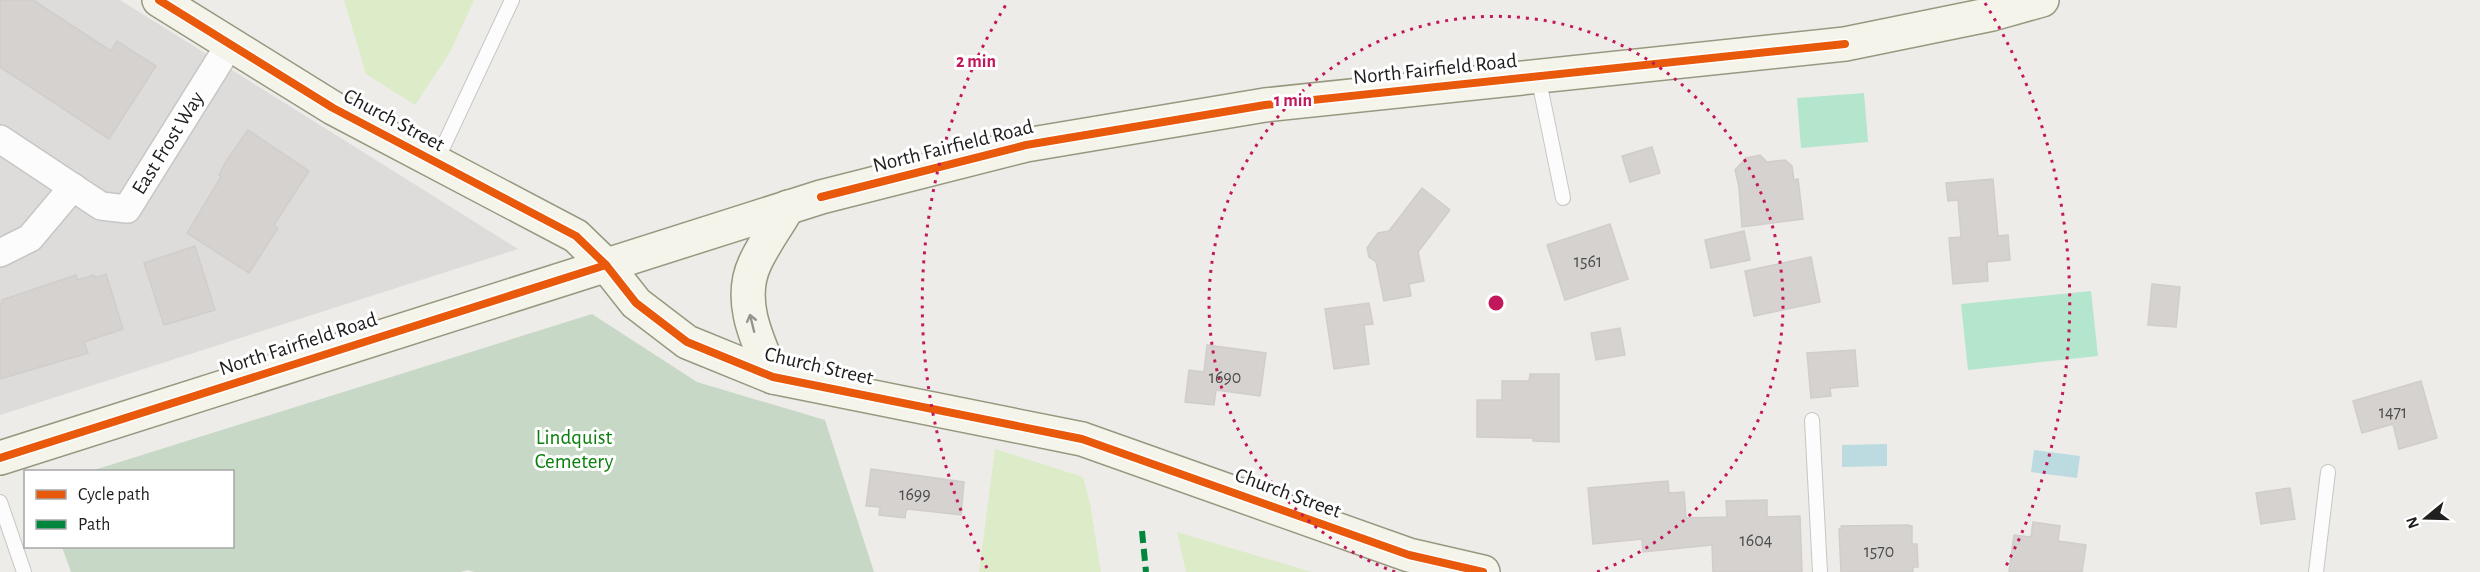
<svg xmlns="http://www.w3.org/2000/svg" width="2480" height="572" viewBox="0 0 2480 572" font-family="'Alegreya Sans',sans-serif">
	<rect width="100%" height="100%" fill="#eeece8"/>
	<path fill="#dddcda" d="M 0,0 L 120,0 L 518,249 L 0,415 Z"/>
	<g fill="#dcebc8">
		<path d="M 344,0 L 474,0 L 450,52 L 415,105 L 366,74 Z"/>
		<path d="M 995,449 L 1083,477 L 1090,503 L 1101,572 L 979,572 Z"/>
		<path d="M 1177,532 L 1312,572 L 1186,572 Z"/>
	</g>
	<path fill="#c7d9c6" d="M 592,314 L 697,382 L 825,420 L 874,572 L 474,572 L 468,570 L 461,572 L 71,572 L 62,547 L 232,546 L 232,472 L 91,471 Z"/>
	<g fill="#b4e5cd">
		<path d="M 1864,93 L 1868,142 L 1801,148 L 1797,98 Z"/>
		<path d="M 2091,291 L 2098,356 L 1968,370 L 1961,304 Z"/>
	</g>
	<g fill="#bcdbe1">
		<path d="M 1887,444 L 1887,466 L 1842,467 L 1842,445 Z"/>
		<path d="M 2034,450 L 2080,456 L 2077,478 L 2031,472 Z"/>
	</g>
	<g fill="#d5d2cf" stroke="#d1cdca" stroke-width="1.5">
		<path d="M 0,0 L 33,0 L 111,51 L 117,41 L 156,66 L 109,139 L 0,67 Z"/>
		<path d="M 248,130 L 309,171 L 274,225 L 278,228 L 249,273 L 187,233 L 221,177 L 219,175 L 225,163 Z"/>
		<path d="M 1652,147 L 1660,173 L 1630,182 L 1622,156 Z"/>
		<path d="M 1760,155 L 1767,162 L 1785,160 L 1792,166 L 1794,180 L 1798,179 L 1803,219 L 1742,227 L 1739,187 L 1735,170 L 1746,158 Z"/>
		<path d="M 1993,179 L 1998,236 L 2008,235 L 2010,260 L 1987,262 L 1988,281 L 1953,284 L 1949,238 L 1961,237 L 1958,200 L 1948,201 L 1946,183 Z"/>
		<path d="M 1422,188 L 1450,210 L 1418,252 L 1424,281 L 1409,284 L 1411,296 L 1384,301 L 1376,262 L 1369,257 L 1367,248 L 1378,233 L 1389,231 Z"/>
		<path d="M 1610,224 L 1628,279 L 1565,300 L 1547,245 Z"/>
		<path d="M 1744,231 L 1750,260 L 1711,268 L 1705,240 Z"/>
		<path d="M 195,246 L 215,310 L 164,325 L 144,263 Z"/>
		<path d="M 1811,257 L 1820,302 L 1754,316 L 1745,271 Z"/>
		<path d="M 106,274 L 123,329 L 84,342 L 88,353 L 0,379 L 0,303 L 3,303 L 2,300 L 76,275 L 78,280 L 94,275 L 95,278 Z"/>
		<path d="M 2152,284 L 2180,287 L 2176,327 L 2148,325 Z"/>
		<path d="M 1369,303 L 1373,324 L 1364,325 L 1369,364 L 1334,369 L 1325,309 Z"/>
		<path d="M 1620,328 L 1625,355 L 1596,360 L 1591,333 Z"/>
		<path d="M 1207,345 L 1266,353 L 1260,396 L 1216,390 L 1214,405 L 1185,402 L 1189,370 L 1204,372 Z"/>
		<path d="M 1855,350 L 1858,386 L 1830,388 L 1831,396 L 1811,398 L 1807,353 Z"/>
		<path d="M 1530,374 L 1559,374 L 1559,442 L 1533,441 L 1533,438 L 1477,437 L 1477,400 L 1502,400 L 1502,381 L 1529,381 Z"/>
		<path d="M 2421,381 L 2437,438 L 2399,449 L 2393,424 L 2362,433 L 2353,401 Z"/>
		<path d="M 871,469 L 964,482 L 961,515 L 908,509 L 906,511 L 905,518 L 879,515 L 880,507 L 866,506 Z"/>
		<path d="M 1668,481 L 1669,493 L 1684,492 L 1686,518 L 1727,517 L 1726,501 L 1767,500 L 1767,517 L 1800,516 L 1802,572 L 1713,572 L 1712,545 L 1643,552 L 1642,539 L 1593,544 L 1588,488 Z"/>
		<path d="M 2290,488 L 2295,519 L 2261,524 L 2256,493 Z"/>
		<path d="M 2033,522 L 2060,526 L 2058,541 L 2086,545 L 2082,572 L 2009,572 L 2014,535 L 2031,537 Z"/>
		<path d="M 1908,525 L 1912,526 L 1912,544 L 1917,544 L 1918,567 L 1913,567 L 1913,572 L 1841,572 L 1839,529 L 1842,529 L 1841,526 Z"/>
	</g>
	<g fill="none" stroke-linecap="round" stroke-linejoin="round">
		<g stroke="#c7c6c4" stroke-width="16">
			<g id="lane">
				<path d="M 1538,76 L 1563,198"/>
				<path d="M 436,162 L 512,0"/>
				<path d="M 1812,420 L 1820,572"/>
				<path d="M 0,502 L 24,572"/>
				<path d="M 2316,572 L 2328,472"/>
			</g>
		</g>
		<g stroke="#c7c6c4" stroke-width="30">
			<g id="street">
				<path d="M 0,139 L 101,206 L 127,209 L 230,44"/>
				<path d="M 0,253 L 30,238 L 73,187"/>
			</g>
		</g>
		<g stroke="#989880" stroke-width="36">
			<g id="secondary">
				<path d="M 159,0 L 333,108 L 576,236 L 606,265 L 636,303 L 687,342 L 773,377 L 1082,439 L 1409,555 L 1483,572"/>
				<path d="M 773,377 C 758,342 737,301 755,263 C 764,243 778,225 788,207"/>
				<path d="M 0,458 L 821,197 L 1026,145 L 1265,105 L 1845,44 L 1992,14 L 2042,0"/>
			</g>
		</g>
		<use href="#lane" stroke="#fcfcfc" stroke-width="14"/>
		<use href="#street" stroke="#fcfcfc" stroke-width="27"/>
		<use href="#secondary" stroke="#f4f4eb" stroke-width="33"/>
		<path stroke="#00873e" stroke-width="6" stroke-dasharray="12 6" stroke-linecap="butt" d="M 1142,531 L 1146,572"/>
		<g stroke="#fff" stroke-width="11">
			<g id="cycleway">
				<path d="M 159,0 L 333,108 L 576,236 L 606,265 L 636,303 L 687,342 L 773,377 L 1082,439 L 1409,555 L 1483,572"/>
				<path d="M 821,197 L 1026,145 L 1265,105 L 1845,44"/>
				<path d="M 0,458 L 606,265"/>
			</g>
		</g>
		<use href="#cycleway" stroke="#e8590c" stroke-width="8"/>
	</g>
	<defs><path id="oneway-shaft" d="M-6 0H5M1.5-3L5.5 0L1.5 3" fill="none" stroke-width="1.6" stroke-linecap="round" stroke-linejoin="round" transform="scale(1.5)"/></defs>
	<use stroke="#959590" href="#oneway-shaft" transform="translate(752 323) rotate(-104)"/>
	<g fill="none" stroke="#c2185b" stroke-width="3" stroke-dasharray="3 6">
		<path d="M1395 572A287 287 0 1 1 1597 572"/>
		<path d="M987 568A574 574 0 0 1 1007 3M1985 3A574 574 0 0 1 2005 568"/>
	</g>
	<g text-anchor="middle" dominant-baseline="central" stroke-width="6" stroke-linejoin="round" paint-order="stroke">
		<g font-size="18" fill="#4d4c4c">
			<text x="1588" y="262">1561</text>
			<text x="1225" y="378">1690</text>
			<text x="2393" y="413">1471</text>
			<text x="915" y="495">1699</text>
			<text x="1756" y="541">1604</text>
			<text x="1879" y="552">1570</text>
		</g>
		<g font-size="21" fill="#202020" stroke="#fff">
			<text transform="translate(1435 69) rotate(-6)">North Fairfield Road</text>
			<text transform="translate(394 120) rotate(28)">Church Street</text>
			<text transform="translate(168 143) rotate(-58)">East Frost Way</text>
			<text transform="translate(953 146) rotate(-14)">North Fairfield Road</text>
			<text transform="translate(298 344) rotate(-18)">North Fairfield Road</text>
			<text transform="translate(819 366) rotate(13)">Church Street</text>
			<text transform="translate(1288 493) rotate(20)">Church Street</text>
		</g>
		<g font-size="21" fill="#0c800f" stroke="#fff">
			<text x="574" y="437">Lindquist<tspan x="574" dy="24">Cemetery</tspan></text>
		</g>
	</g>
	<circle cx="1496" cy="303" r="9" fill="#c2185b" stroke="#fff" stroke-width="3"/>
	<g font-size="18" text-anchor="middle" font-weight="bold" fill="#c2185b" stroke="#fff" stroke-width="6" stroke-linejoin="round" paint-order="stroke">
		<text x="976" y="67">2 min</text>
		<text x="1293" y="106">1 min</text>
	</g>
	<rect x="24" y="470" width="210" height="78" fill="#ffffff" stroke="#a6a6a6" stroke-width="1.5"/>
	<rect x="36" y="490" width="30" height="9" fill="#e8590c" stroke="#a6a6a6" stroke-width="1.5"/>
	<text x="78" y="500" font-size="18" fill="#202020">Cycle path</text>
	<rect x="36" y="520" width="30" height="9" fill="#00873e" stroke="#a6a6a6" stroke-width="1.5"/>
	<text x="78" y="530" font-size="18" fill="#202020">Path</text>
	<g transform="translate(2426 518) rotate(251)" stroke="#ffffff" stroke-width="4.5" paint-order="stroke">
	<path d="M0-4.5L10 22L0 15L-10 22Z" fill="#202020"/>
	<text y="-9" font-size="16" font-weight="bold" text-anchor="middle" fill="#202020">N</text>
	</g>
</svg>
